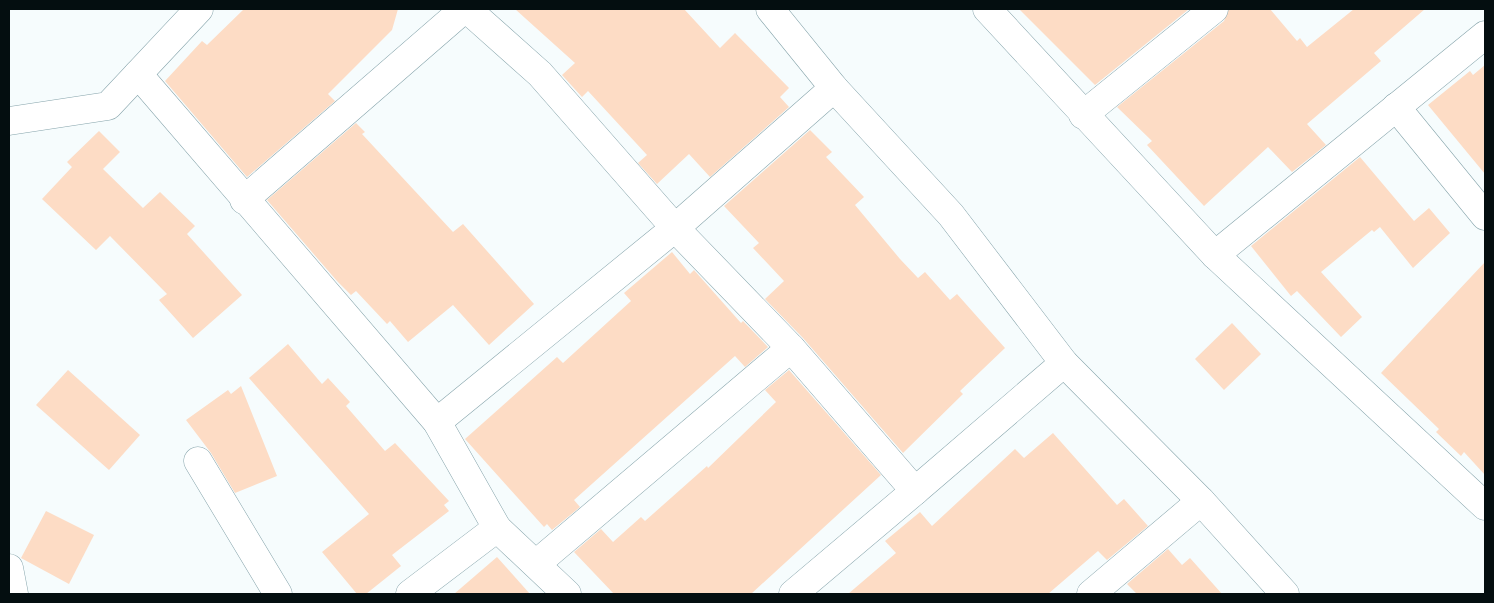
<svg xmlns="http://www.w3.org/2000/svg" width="1494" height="603" viewBox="0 0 1494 603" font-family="'Work Sans',sans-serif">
	<rect width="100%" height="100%" fill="#f6fcfd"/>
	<g fill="#fddcc5">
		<path d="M 244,9 L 398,9 L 392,30 L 328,94 L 335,101 L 247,177 L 165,81 L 202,41 L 207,45 Z"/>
		<path d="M 515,9 L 684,9 L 720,48 L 735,33 L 789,88 L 780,97 L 789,107 L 710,177 L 689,154 L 657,184 L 638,163 L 647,155 L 588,91 L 582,97 L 562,75 L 575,63 Z"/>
		<path d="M 1019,9 L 1189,9 L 1095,85 Z"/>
		<path d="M 1229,9 L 1270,9 L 1297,41 L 1300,38 L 1307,47 L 1354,9 L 1425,9 L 1374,53 L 1381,61 L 1307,124 L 1326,145 L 1292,172 L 1268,147 L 1204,206 L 1147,145 L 1152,141 L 1117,107 L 1224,21 Z"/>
		<path d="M 1485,65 L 1485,174 L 1428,105 L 1470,71 L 1473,75 Z"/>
		<path d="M 356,123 L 365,132 L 362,134 L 453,232 L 463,224 L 534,304 L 489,345 L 453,305 L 408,342 L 390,321 L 387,324 L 356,291 L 351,295 L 337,281 L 267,200 Z"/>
		<path d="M 810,130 L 832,152 L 826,157 L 864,197 L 855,205 L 900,259 L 918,278 L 925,272 L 950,300 L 957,294 L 1005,348 L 960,391 L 963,394 L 903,453 L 803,338 L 765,299 L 784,281 L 753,248 L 759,243 L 724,206 Z"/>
		<path d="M 99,131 L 120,152 L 103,169 L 143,208 L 160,192 L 195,226 L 187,234 L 242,295 L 193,338 L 159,300 L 167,294 L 110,236 L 96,250 L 42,199 L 72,167 L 67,162 Z"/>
		<path d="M 1360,157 L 1414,221 L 1429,208 L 1450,233 L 1413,268 L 1380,227 L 1374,232 L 1372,230 L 1321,272 L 1362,317 L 1341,337 L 1297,291 L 1291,296 L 1251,246 Z"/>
		<path d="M 672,252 L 690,274 L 694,270 L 741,323 L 743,321 L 768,347 L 745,367 L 735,356 L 574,500 L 580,507 L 552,530 L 547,524 L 544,527 L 465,439 L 557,357 L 563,363 L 631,301 L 624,293 Z"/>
		<path d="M 1485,262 L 1485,475 L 1464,452 L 1461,456 L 1436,432 L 1439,429 L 1381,373 Z"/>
		<path d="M 1232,323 L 1261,354 L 1224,390 L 1195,359 Z"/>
		<path d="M 288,344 L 322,384 L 328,378 L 350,402 L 346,406 L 385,451 L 395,443 L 449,501 L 444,505 L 449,511 L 392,555 L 401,566 L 366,594 L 357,594 L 322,552 L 369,514 L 249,378 Z"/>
		<path d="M 68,370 L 140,435 L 109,470 L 36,405 Z"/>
		<path d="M 789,370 L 881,475 L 751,594 L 614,594 L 574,552 L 601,529 L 613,542 L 641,517 L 645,521 L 707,466 L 708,468 L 776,402 L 765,390 Z"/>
		<path d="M 241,386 L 277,476 L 235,493 L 211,453 L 186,420 L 228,390 L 231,394 Z"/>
		<path d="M 1053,433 L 1117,505 L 1124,499 L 1148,526 L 1107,560 L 1098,551 L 1048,594 L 848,594 L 896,553 L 885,541 L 920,512 L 932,526 L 1015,449 L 1024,458 Z"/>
		<path d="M 46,511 L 94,535 L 69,584 L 21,558 Z"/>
		<path d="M 1168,549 L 1182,565 L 1190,558 L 1222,594 L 1137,594 L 1127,584 Z"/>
		<path d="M 497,557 L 530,594 L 454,594 Z"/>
	</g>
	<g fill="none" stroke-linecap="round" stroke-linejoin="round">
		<g stroke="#86a4ab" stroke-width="29">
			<g id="street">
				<path d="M 467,9 L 540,74 L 675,228 L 791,348"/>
				<path d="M 770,9 L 834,88 L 951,215 L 1064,363 L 1201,501 L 1285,594"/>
				<path d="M 987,9 L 1215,255 L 1485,506"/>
				<path d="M 138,74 L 437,422 L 497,528 L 567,594"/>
				<path d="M 1396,107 L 1485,216"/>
				<path d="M 1083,115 L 1214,9"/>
				<path d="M 9,121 L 108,106 L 199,9"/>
				<path d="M 244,200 L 464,9"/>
				<path d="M 1215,255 L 1485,35"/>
				<path d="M 437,422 L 675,228 L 834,88"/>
				<path d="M 198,461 L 278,594"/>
				<path d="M 536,564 L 791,348 L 915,491 L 1064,363"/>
				<path d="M 9,568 L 14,594"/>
				<path d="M 410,594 L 497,528"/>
				<path d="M 793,594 L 915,491"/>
				<path d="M 1091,594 L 1201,501"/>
			</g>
		</g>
		<use href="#street" stroke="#fff" stroke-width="28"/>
	</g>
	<rect width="1494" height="603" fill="none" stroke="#040e10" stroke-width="20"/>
</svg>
